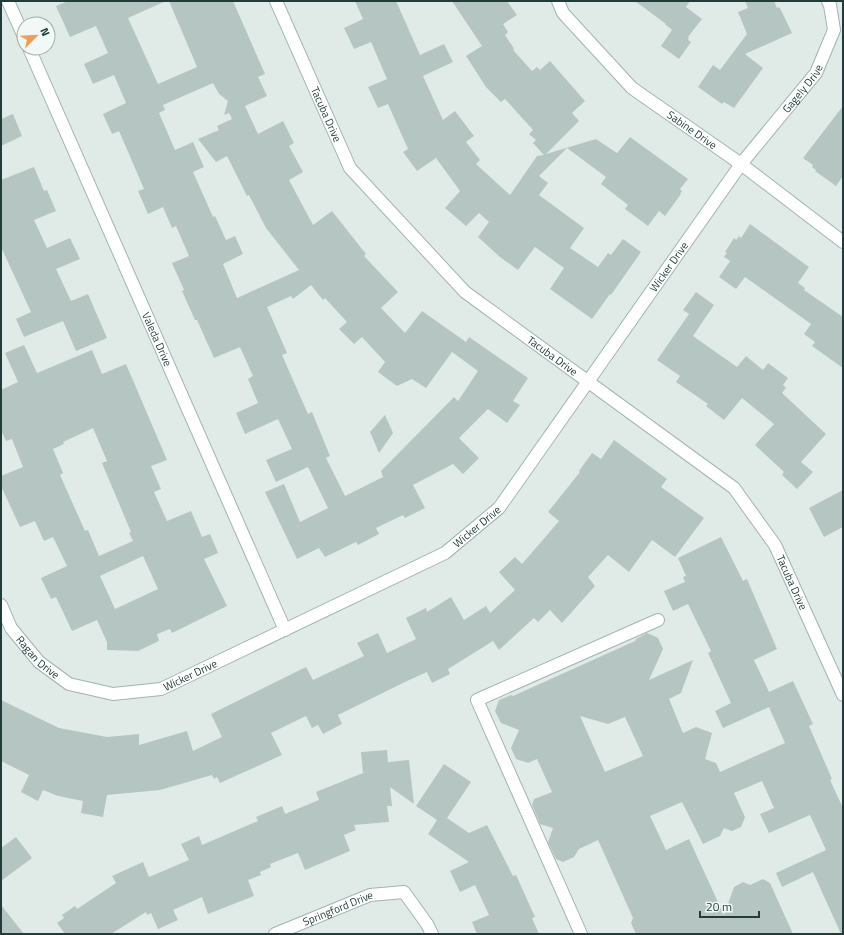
<svg xmlns="http://www.w3.org/2000/svg" width="844" height="935" viewBox="0 0 844 935" font-family="'Titillium Web',sans-serif">
	<rect width="100%" height="100%" fill="#e0ebe8"/>
	<g fill="#b5c6c2" fill-rule="evenodd">
		<path d="M 68,1 L 166,1 L 128,18 L 158,84 L 197,67 L 169,1 L 233,1 L 265,74 L 258,77 L 267,96 L 245,106 L 258,134 L 283,121 L 294,143 L 289,146 L 303,172 L 289,180 L 313,225 L 332,211 L 366,254 L 364,256 L 398,292 L 381,308 L 405,333 L 422,311 L 466,342 L 469,337 L 528,378 L 513,401 L 520,405 L 507,423 L 488,409 L 459,438 L 479,458 L 463,474 L 453,464 L 413,485 L 425,508 L 405,518 L 403,515 L 376,528 L 379,534 L 358,545 L 356,542 L 325,557 L 319,548 L 297,559 L 265,492 L 284,484 L 300,522 L 328,508 L 308,467 L 276,482 L 266,460 L 292,449 L 278,419 L 245,434 L 236,413 L 258,403 L 248,379 L 253,376 L 240,347 L 214,358 L 197,320 L 195,320 L 182,291 L 184,290 L 172,263 L 189,256 L 176,226 L 172,228 L 163,207 L 148,214 L 138,191 L 144,189 L 119,131 L 112,134 L 103,114 L 126,103 L 114,75 L 93,84 L 84,64 L 108,53 L 96,26 L 70,37 L 56,6 ZM 213,83 L 219,94 L 228,101 L 224,115 L 229,113 L 232,119 L 217,126 L 219,130 L 198,139 L 216,162 L 227,156 L 247,196 L 249,195 L 266,228 L 299,270 L 237,298 L 223,264 L 243,254 L 235,236 L 226,240 L 215,216 L 213,217 L 193,172 L 204,167 L 193,142 L 175,150 L 159,113 L 165,110 L 163,105 ZM 311,285 L 323,300 L 325,298 L 347,322 L 339,329 L 354,344 L 362,337 L 385,362 L 378,372 L 397,386 L 412,379 L 426,388 L 452,352 L 478,371 L 458,401 L 454,397 L 381,471 L 383,477 L 345,496 L 326,458 L 330,456 L 312,412 L 308,414 L 282,355 L 287,353 L 267,307 L 291,296 L 293,299 Z"/>
		<path d="M 355,1 L 396,1 L 420,55 L 444,44 L 453,62 L 423,76 L 443,120 L 455,111 L 474,136 L 466,142 L 480,160 L 476,164 L 510,195 L 537,156 L 544,155 L 533,143 L 536,140 L 529,134 L 533,130 L 505,99 L 501,102 L 486,87 L 466,56 L 482,46 L 452,1 L 507,1 L 517,15 L 503,24 L 508,32 L 505,35 L 513,47 L 514,51 L 532,71 L 537,67 L 540,70 L 550,61 L 585,101 L 572,113 L 579,121 L 546,154 L 596,139 L 617,153 L 630,137 L 688,179 L 680,189 L 682,191 L 680,194 L 681,194 L 665,216 L 659,211 L 648,226 L 625,209 L 628,205 L 601,184 L 606,177 L 567,148 L 539,176 L 548,183 L 539,195 L 584,228 L 570,248 L 598,267 L 608,253 L 611,255 L 623,239 L 641,252 L 611,295 L 610,294 L 592,319 L 550,289 L 564,268 L 535,247 L 518,270 L 500,257 L 478,237 L 489,222 L 479,213 L 466,226 L 445,208 L 460,191 L 436,158 L 417,171 L 403,152 L 408,149 L 388,104 L 378,108 L 368,87 L 387,79 L 371,42 L 354,49 L 344,28 L 363,19 Z"/>
		<path d="M 635,1 L 690,1 L 686,7 L 702,19 L 688,37 L 689,38 L 688,40 L 691,42 L 679,59 L 661,46 L 672,30 L 665,24 L 666,24 Z"/>
		<path d="M 745,1 L 774,1 L 777,8 L 779,7 L 781,10 L 792,33 L 745,54 L 763,68 L 734,108 L 724,102 L 722,104 L 698,87 L 713,65 L 720,70 L 747,34 L 738,12 L 748,8 Z"/>
		<path d="M 843,106 L 843,176 L 836,186 L 815,171 L 816,170 L 812,167 L 813,165 L 803,158 Z"/>
		<path d="M 13,114 L 22,136 L 1,146 L 1,119 Z"/>
		<path d="M 34,167 L 44,191 L 47,190 L 56,211 L 34,220 L 47,248 L 70,238 L 80,259 L 56,269 L 71,301 L 88,294 L 107,338 L 76,351 L 63,321 L 24,337 L 16,319 L 31,312 L 1,247 L 1,180 Z"/>
		<path d="M 750,224 L 809,267 L 798,283 L 805,288 L 804,290 L 843,317 L 843,368 L 812,346 L 815,342 L 804,334 L 811,324 L 745,277 L 736,289 L 719,277 L 730,261 L 724,257 L 727,253 L 725,252 L 734,238 L 736,240 L 739,236 L 741,238 Z"/>
		<path d="M 696,292 L 714,305 L 693,336 L 737,367 L 746,356 L 763,370 L 768,363 L 788,378 L 783,385 L 786,388 L 782,393 L 826,434 L 801,462 L 813,472 L 797,489 L 782,475 L 784,472 L 755,445 L 774,424 L 742,398 L 724,420 L 706,406 L 708,404 L 676,382 L 680,376 L 657,360 L 689,314 L 683,310 Z"/>
		<path d="M 24,345 L 37,373 L 92,350 L 102,374 L 126,364 L 167,460 L 151,466 L 161,489 L 154,492 L 167,521 L 191,511 L 202,537 L 210,534 L 218,553 L 204,559 L 227,606 L 172,633 L 170,629 L 157,634 L 159,641 L 138,651 L 107,650 L 107,642 L 97,620 L 72,631 L 56,597 L 51,599 L 41,578 L 67,566 L 53,537 L 44,541 L 35,521 L 20,527 L 1,486 L 1,476 L 23,467 L 12,439 L 6,441 L 1,430 L 1,390 L 18,382 L 5,353 ZM 93,428 L 107,461 L 102,463 L 131,532 L 129,533 L 133,541 L 99,556 L 88,530 L 85,531 L 60,475 L 63,473 L 53,449 L 64,444 L 63,442 ZM 143,556 L 158,589 L 115,609 L 100,576 Z"/>
		<path d="M 385,415 L 393,433 L 379,453 L 370,432 Z"/>
		<path d="M 614,440 L 667,479 L 661,487 L 704,518 L 675,557 L 652,540 L 629,572 L 608,555 L 588,577 L 595,586 L 562,623 L 550,610 L 538,622 L 534,618 L 499,650 L 493,641 L 448,669 L 450,674 L 432,683 L 427,672 L 407,681 L 338,715 L 342,724 L 323,734 L 318,725 L 312,728 L 306,716 L 271,733 L 282,755 L 220,783 L 217,777 L 214,779 L 212,775 L 160,790 L 107,795 L 103,817 L 81,813 L 83,801 L 58,796 L 43,790 L 38,801 L 21,792 L 29,775 L 1,761 L 1,700 L 59,728 L 107,737 L 139,734 L 139,745 L 187,731 L 193,751 L 222,737 L 211,714 L 306,667 L 313,680 L 364,656 L 357,643 L 378,633 L 387,653 L 416,639 L 406,618 L 426,608 L 427,612 L 451,597 L 464,620 L 486,606 L 490,613 L 515,590 L 499,572 L 515,557 L 522,564 L 559,521 L 548,512 L 580,472 L 579,471 L 592,453 L 601,459 Z"/>
		<path d="M 843,490 L 843,527 L 824,537 L 809,508 Z"/>
		<path d="M 721,537 L 743,581 L 747,579 L 777,649 L 754,660 L 769,692 L 793,681 L 813,724 L 809,726 L 832,779 L 830,780 L 843,808 L 843,934 L 841,934 L 813,872 L 782,887 L 776,873 L 826,850 L 810,815 L 769,833 L 760,814 L 774,808 L 762,781 L 734,793 L 745,817 L 741,827 L 732,831 L 724,828 L 720,836 L 703,844 L 682,802 L 650,816 L 666,850 L 689,839 L 724,915 L 734,887 L 743,882 L 750,885 L 763,879 L 770,883 L 793,934 L 636,934 L 631,923 L 633,918 L 598,840 L 579,849 L 574,857 L 563,862 L 556,859 L 548,842 L 553,828 L 540,824 L 532,805 L 534,799 L 552,792 L 537,759 L 528,763 L 516,759 L 511,748 L 519,730 L 501,723 L 495,711 L 499,700 L 511,695 L 513,696 L 635,641 L 636,639 L 647,633 L 658,638 L 663,649 L 649,680 L 693,660 L 681,693 L 669,699 L 683,733 L 696,727 L 712,733 L 705,759 L 716,763 L 720,772 L 785,743 L 769,707 L 723,728 L 715,711 L 731,703 L 708,653 L 711,651 L 688,604 L 673,611 L 664,591 L 685,582 L 683,577 L 686,576 L 678,558 ZM 580,716 L 608,724 L 625,717 L 643,756 L 605,772 Z"/>
		<path d="M 387,750 L 388,762 L 409,760 L 414,804 L 390,787 L 392,806 L 387,806 L 389,822 L 354,825 L 356,830 L 344,835 L 350,851 L 305,870 L 298,853 L 270,864 L 271,867 L 260,872 L 261,875 L 248,880 L 254,896 L 208,914 L 202,897 L 173,910 L 178,920 L 158,929 L 151,913 L 147,915 L 146,912 L 111,934 L 65,934 L 57,923 L 64,918 L 62,915 L 75,906 L 77,909 L 116,883 L 112,876 L 143,862 L 149,877 L 189,860 L 181,844 L 199,836 L 202,845 L 258,821 L 256,817 L 282,806 L 285,814 L 319,800 L 316,792 L 363,773 L 361,752 Z"/>
		<path d="M 444,764 L 471,782 L 447,818 L 469,833 L 487,825 L 513,876 L 516,875 L 535,917 L 532,918 L 539,934 L 477,934 L 472,922 L 489,915 L 475,885 L 460,892 L 450,871 L 469,862 L 428,834 L 437,820 L 416,806 Z"/>
		<path d="M 16,837 L 32,858 L 1,881 L 1,848 Z"/>
		<path d="M 1,905 L 24,934 L 1,934 Z"/>
	</g>
	<g fill="none" stroke-linecap="round" stroke-linejoin="round">
		<g stroke="#a3b3b0" stroke-width="14">
			<g id="minor">
				<path d="M 8,1 L 24,37"/>
				<path id="s1" d="M 276,1 L 350,168 L 465,292 L 734,488 L 775,545 L 843,695"/>
				<path id="s2" d="M 558,1 L 563,13 L 632,88 L 741,164 L 843,242"/>
				<path id="s3" d="M 29,48 L 285,630"/>
				<path id="s4" d="M 1,605 L 11,628 L 39,662 L 69,684 L 113,694 L 161,689 L 445,553 L 499,508 L 741,164 L 816,73 L 834,30 L 830,5 L 828,1"/>
				<path id="s5" d="M 275,934 L 370,895 L 404,892 L 427,924 L 432,934"/>
				<path d="M 581,934 L 477,700 L 658,620"/>
			</g>
		</g>
		<use href="#minor" stroke="#fff" stroke-width="12"/>
	</g>
	<g text-anchor="middle" dominant-baseline="central" stroke-width="3.5" stroke-linejoin="round" paint-order="stroke">
		<g font-size="11" fill="#213c3a" stroke="#f1f8f6">
			<text stroke="none"><textPath href="#s4" startOffset="1103">Gagely Drive</textPath></text>
			<text stroke="none"><textPath href="#s1" startOffset="124">Tacuba Drive</textPath></text>
			<text stroke="none"><textPath href="#s2" startOffset="188">Sabine Drive</textPath></text>
			<text stroke="none"><textPath href="#s4" startOffset="880">Wicker Drive</textPath></text>
			<text stroke="none"><textPath href="#s3" startOffset="318">Valeda Drive</textPath></text>
			<text stroke="none"><textPath href="#s1" startOffset="460">Tacuba Drive</textPath></text>
			<text stroke="none"><textPath href="#s4" startOffset="556">Wicker Drive</textPath></text>
			<text stroke="none"><textPath href="#s1" startOffset="796">Tacuba Drive</textPath></text>
			<text stroke="none"><textPath href="#s4" startOffset="65">Ragan Drive</textPath></text>
			<text stroke="none"><textPath href="#s4" startOffset="232">Wicker Drive</textPath></text>
			<text stroke="none"><textPath href="#s5" startOffset="68">Springford Drive</textPath></text>
		</g>
	</g>
	<rect width="844" height="935" fill="none" stroke="#213c3a" stroke-width="4"/>
	<g transform="translate(36 36) rotate(66)"><circle r="19" fill="#f1f8f6" stroke="#9eadab"/>
	<path d="M0-3L7 15L0 10L-7 15Z" fill="#f39b57"/>
	<text y="-6" font-size="11" font-weight="bold" text-anchor="middle" fill="#213c3a">N</text>
	</g>
	<path d="M700 911v6h59v-6" fill="none" stroke="#213c3a" stroke-width="2"/>
	<text x="706" y="911" font-size="12" fill="#213c3a" stroke="#f1f8f6" stroke-width="3" paint-order="stroke">20 m</text>
</svg>
